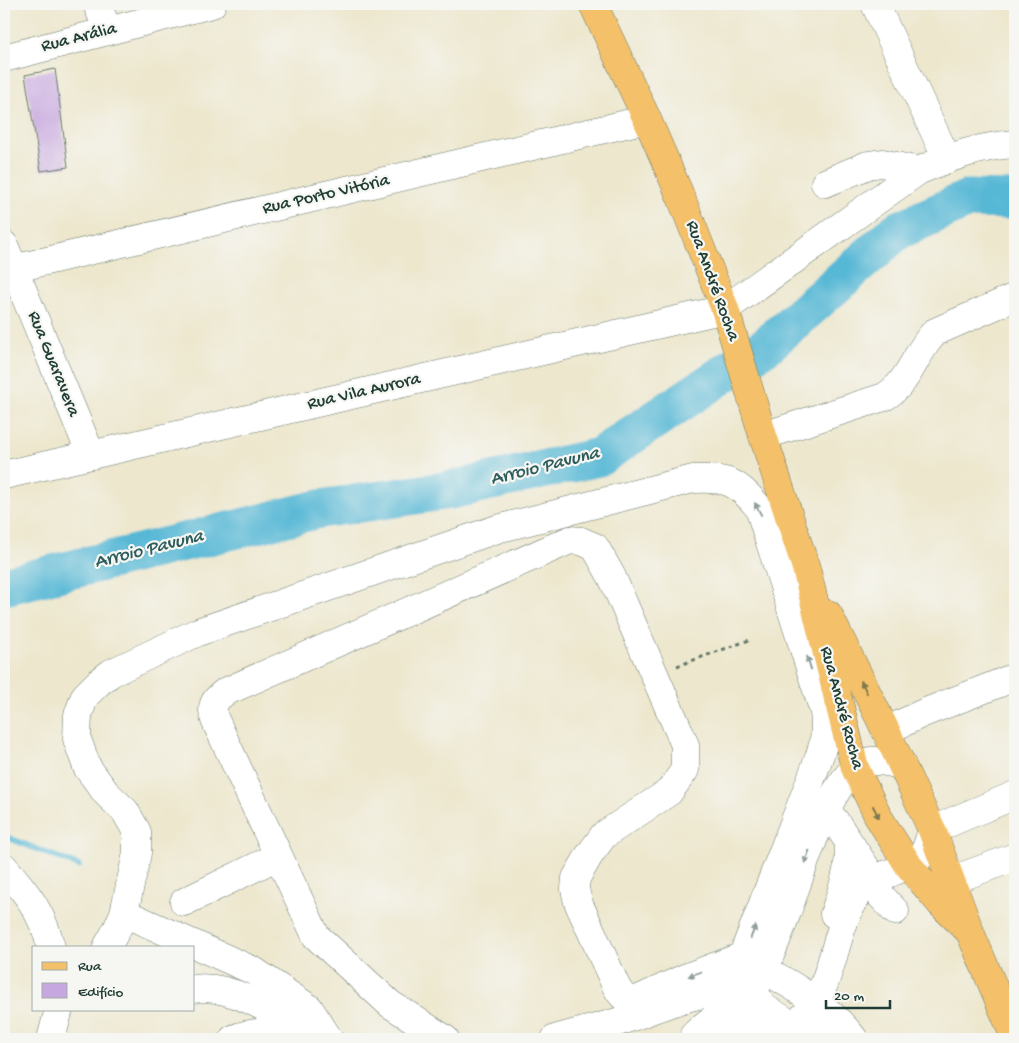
<svg xmlns="http://www.w3.org/2000/svg" width="1019" height="1043" viewBox="0 0 1019 1043" font-family="'Gochi Hand',sans-serif">
	<rect width="100%" height="100%" fill="#f6f6f2"/>
	<filter id="ink" filterUnits="userSpaceOnUse"><feTurbulence type="fractalNoise" baseFrequency=".02" numOctaves="2"/><feDisplacementMap in="SourceGraphic" scale="10" xChannelSelector="R" yChannelSelector="G"/><feConvolveMatrix kernelMatrix="1 2 1 2 8 2 1 2 1" color-interpolation-filters="sRGB"/></filter>
	<filter id="wash" filterUnits="userSpaceOnUse"><feTurbulence type="fractalNoise" baseFrequency=".0096" numOctaves="4" result="noise"/><feDisplacementMap in="SourceGraphic" scale="20" xChannelSelector="R" yChannelSelector="G"/><feGaussianBlur stdDeviation="1.12" result="paint"/><feColorMatrix in="noise" values="0 0 0 0 0 0 0 0 0 0 0 0 0 0 0 0 0 1.4 0 .05"/><feComposite in="paint" operator="in"/></filter>
	<g filter="url(#wash)">
		<rect width="100%" height="100%" fill="#ede7cd"/>
		<g fill="none" stroke-linecap="round" stroke-linejoin="round">
			<path stroke="#56b8d5" stroke-width="6" d="M 4,836 L 79,866"/>
			<path stroke="#56b8d5" stroke-width="39" d="M 4,586 L 319,509 L 451,490 L 599,457 L 767,345 L 897,231 L 968,199 L 1015,200"/>
		</g>
		<g id="blocks">
			<path fill="#c7a7df" d="M 55,69 L 68,167 L 41,171 L 25,75 Z"/>
		</g>
	</g>
	<g filter="url(#ink)">
		<use href="#blocks" fill-opacity="0" stroke="#67786a" stroke-width="1"/>
		<g fill="none" stroke-linecap="round" stroke-linejoin="round">
			<g stroke="#67786a" stroke-width="29">
				<g id="minor">
					<path d="M 97,4 L 108,31"/>
					<path d="M 875,4 L 947,159"/>
					<path d="M 4,58 L 212,4"/>
					<path d="M 825,183 L 868,165 L 882,163 L 918,171"/>
					<path d="M 4,245 L 91,455"/>
					<path d="M 4,271 L 647,119"/>
					<path d="M 763,436 L 884,397 C 910,383 915,352 935,332 L 1015,297"/>
					<path d="M 4,475 L 725,309 L 918,171 C 950,157 980,146 1015,144"/>
					<path d="M 886,731 L 921,714 L 1015,677"/>
					<path d="M 814,800 L 835,821 L 874,880 L 882,897 L 895,911"/>
					<path d="M 4,867 C 27,893 42,912 51,947"/>
					<path d="M 950,881 L 1015,857"/>
					<path d="M 184,902 L 278,856"/>
					<path d="M 124,913 L 254,971 L 309,1008 L 329,1039"/>
					<path d="M 834,914 C 842,891 850,869 849,845"/>
					<path d="M 107,947 L 117,929 L 124,913 L 137,853 L 137,832 L 125,811 L 106,793 L 87,767 L 77,739 L 78,715 L 85,696 L 98,683 L 111,673 L 198,632 L 497,529 L 693,479 C 727,477 738,482 759,508 L 824,712 C 827,738 823,747 814,771 L 728,994"/>
					<path d="M 756,986 C 768,962 778,937 787,912 C 800,877 829,777 864,763 C 875,758 890,763 902,765"/>
					<path d="M 194,989 C 236,983 282,1018 317,1039"/>
					<path d="M 713,1031 C 720,1028 727,1025 735,1023 C 764,1018 797,1025 822,1039"/>
					<path d="M 694,1035 C 711,1018 734,1005 758,998"/>
					<path d="M 51,1039 L 59,1009"/>
					<path d="M 233,1039 C 253,1030 285,1032 307,1033"/>
					<path d="M 445,1039 L 390,1004 L 316,936 L 215,720 C 210,706 214,700 225,692 L 570,540 L 581,541 L 595,547 L 612,577 L 685,745 L 685,770 L 669,792 L 604,835 L 590,854 L 576,878 L 575,889 L 578,902 L 616,986 C 621,995 626,1002 637,1000 L 687,977 L 735,959 L 743,960 C 785,979 826,1003 854,1039"/>
					<path d="M 555,1039 C 574,1033 594,1029 614,1023 C 646,1014 695,988 728,994 C 752,998 773,1013 793,1026 C 837,995 829,932 860,892 C 876,870 911,874 926,849 C 928,843 930,836 932,830 L 1015,795"/>
				</g>
			</g>
			<g stroke="#67786a" stroke-width="29">
				<g id="major">
					<path d="M 593,4 L 647,119 L 680,195 L 725,309 L 763,436 L 806,568 L 855,768 L 879,818 L 909,866 L 940,903 L 970,932"/>
					<path d="M 828,614 L 886,731 L 932,830 L 970,932 L 1015,1038"/>
				</g>
			</g>
			<path stroke="#67786a" stroke-width="3" stroke-dasharray="4 4" stroke-linecap="butt" d="M 677,666 L 752,639"/>
			<use href="#minor" stroke="#fff" stroke-width="28"/>
			<use href="#major" stroke="#f4c16a" stroke-width="28"/>
		</g>
		<defs><path id="oneway-solid" d="M-6-.8H1V-3.2L6.5 0L1 3.2V.8H-6Z" transform="scale(1.25)"/></defs>
		<g fill="#8f9e9a">
			<use href="#oneway-solid" transform="translate(758 509) rotate(-118)"/>
			<use href="#oneway-solid" transform="translate(809 663) rotate(-108)"/>
			<use href="#oneway-solid" transform="translate(807 857) rotate(110)"/>
			<use href="#oneway-solid" transform="translate(753 932) rotate(-69)"/>
			<use href="#oneway-solid" transform="translate(695 974) rotate(160)"/>
		</g>
		<g fill="#7f784c">
			<use href="#oneway-solid" transform="translate(864 687) rotate(-116)"/>
			<use href="#oneway-solid" transform="translate(876 812) rotate(63)"/>
		</g>
	</g>
	<g text-anchor="middle" dominant-baseline="central" stroke-width="4.5" stroke-linejoin="round" paint-order="stroke">
		<g font-size="18" fill="#1f3d34" stroke="#f6f6f2">
			<text transform="translate(79 38) rotate(-14)">Rua Arália</text>
			<text transform="translate(326 195) rotate(-13)">Rua Porto Vitória</text>
			<text transform="translate(712 281) rotate(70)">Rua André Rocha</text>
			<text transform="translate(53 364) rotate(68)">Rua Guaravera</text>
			<text transform="translate(364 392) rotate(-13)">Rua Vila Aurora</text>
			<text transform="translate(841 708) rotate(75)">Rua André Rocha</text>
		</g>
		<g font-size="19" font-style="italic" fill="#2d5c5c" stroke="#f6f6f2">
			<text transform="translate(545 467) rotate(-14)">Arroio Pavuna</text>
			<text transform="translate(149 550) rotate(-14)">Arroio Pavuna</text>
		</g>
	</g>
	<rect width="1019" height="1043" fill="none" stroke="#f6f6f2" stroke-width="20"/>
	<rect x="32" y="946" width="162" height="65" fill="#f6f6f2" stroke="#a0aca6"/>
	<rect x="42" y="962" width="25" height="8" fill="#f4c16a" stroke="#a0aca6"/>
	<text x="78" y="970" font-size="15" fill="#1f3d34">Rua</text>
	<rect x="42" y="983" width="25" height="15" fill="#c7a7df" stroke="#a0aca6"/>
	<text x="78" y="996" font-size="15" fill="#1f3d34">Edifício</text>
	<path d="M826 1000v8h64v-8" fill="none" stroke="#1f3d34" stroke-width="2.5"/>
	<text x="834" y="1000" font-size="15" fill="#1f3d34" stroke="#f6f6f2" stroke-width="4" paint-order="stroke">20 m</text>
</svg>
